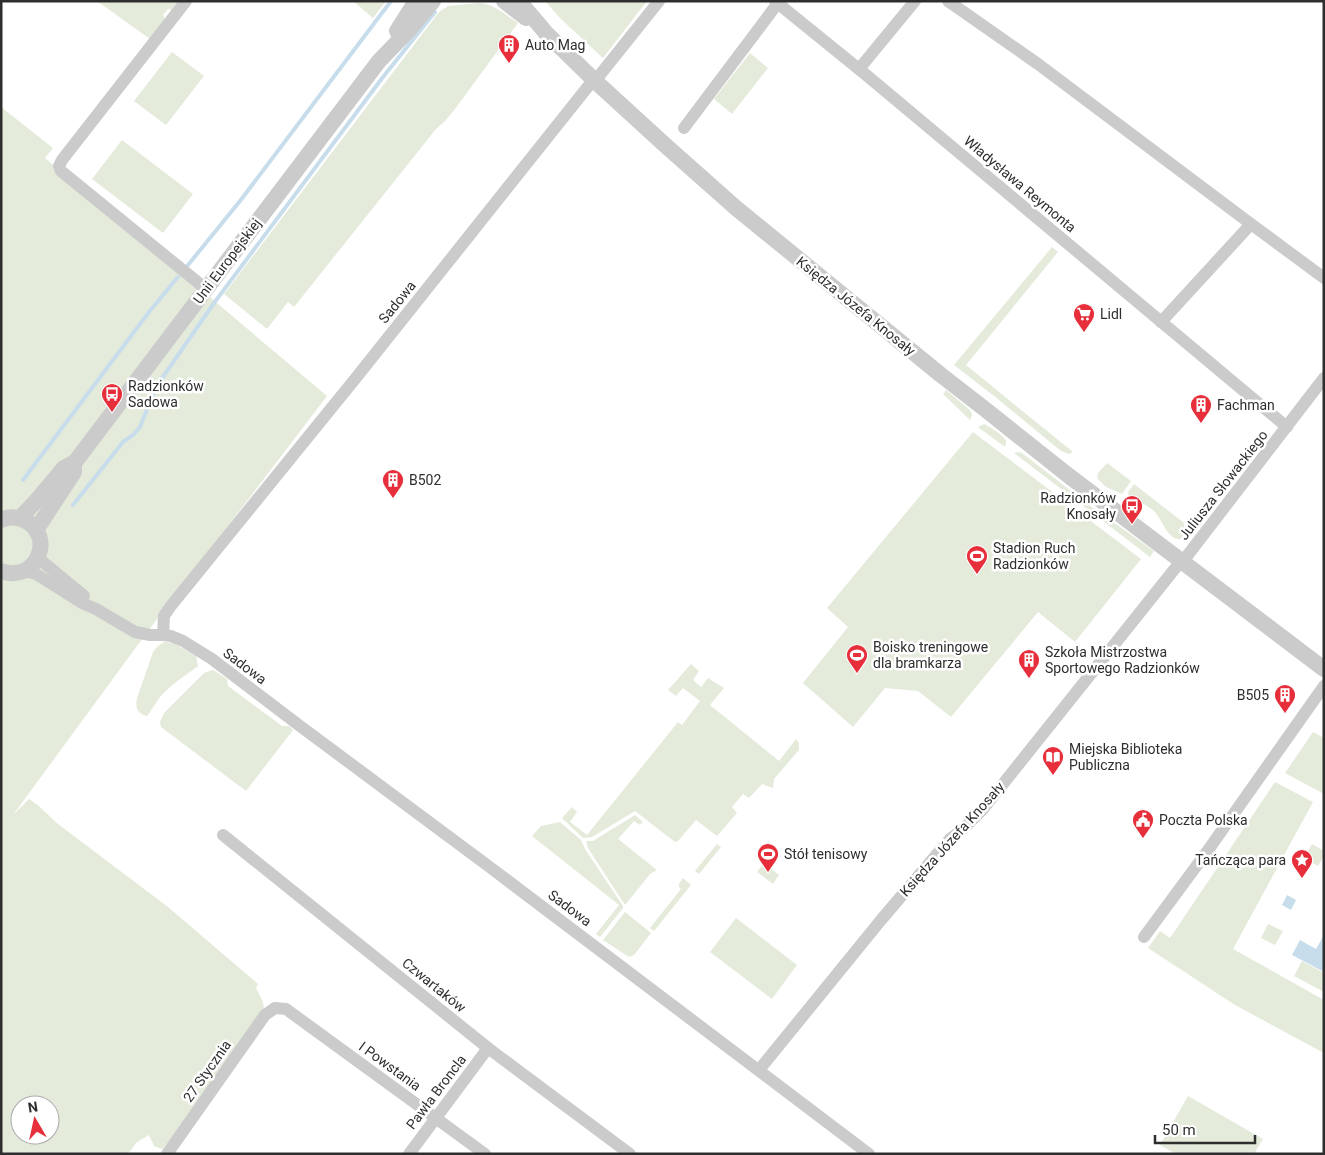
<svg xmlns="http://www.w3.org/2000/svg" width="1325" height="1155" viewBox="0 0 1325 1155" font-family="Roboto,sans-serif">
	<rect width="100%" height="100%" fill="#fff"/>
	<g fill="#e4ebdb" fill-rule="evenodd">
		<path d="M 97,1 L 179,1 L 173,10 L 168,9 L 163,15 L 165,19 L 150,39 Z"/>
		<path d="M 353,1 L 386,1 L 373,18 Z"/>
		<path d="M 545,1 L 647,1 L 603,58 L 560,18 Z"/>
		<path d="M 479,3 C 494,4 506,15 518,23 L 455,109 L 445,121 L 436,129 L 294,307 L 288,302 L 267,329 L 224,294 L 439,12 L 448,6 Z"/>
		<path d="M 172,52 L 204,76 L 166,125 L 134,101 Z"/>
		<path d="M 750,53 L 768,68 L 732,114 L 714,99 Z"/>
		<path d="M 1,107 L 53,148 L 45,158 L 327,396 L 148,631 L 13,815 L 29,799 C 40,806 48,815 58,824 L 168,907 L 258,984 L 256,988 L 263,1002 L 264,1009 L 176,1133 L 162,1149 L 154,1146 L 149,1135 L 137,1142 L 128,1154 L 1,1154 ZM 20,1105 L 50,1105 L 50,1135 L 20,1135 Z"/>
		<path d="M 122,140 L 193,194 L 163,233 L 92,179 Z"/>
		<path d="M 1052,247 L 1058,252 L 966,365 L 1073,452 L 1069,454 L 1061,451 L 994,396 L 954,365 Z"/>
		<path d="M 946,390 L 970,410 L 972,415 L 970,420 L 943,394 Z"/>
		<path d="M 984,424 C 989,426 1001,434 1005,439 C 1007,442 1006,443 1005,447 L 978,427 Z"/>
		<path d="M 973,432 L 1141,559 L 1075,642 L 1038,612 L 951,717 L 918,691 L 885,688 L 853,727 L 803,683 L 848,627 L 827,608 Z"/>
		<path d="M 1018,452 L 1022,453 L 1089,505 L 1154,551 L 1150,557 L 1014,453 Z"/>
		<path d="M 1107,463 L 1131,481 L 1122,494 L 1106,487 L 1097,478 L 1098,473 Z"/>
		<path d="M 1134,484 L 1184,523 L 1184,535 L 1181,539 C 1168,541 1162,519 1154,511 C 1147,505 1138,501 1129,497 L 1128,492 Z"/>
		<path d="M 164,642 L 173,643 L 196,656 L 198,666 C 186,675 163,690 156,703 C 153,707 151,711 147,716 C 137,714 135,707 137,698 L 153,652 L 157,647 Z"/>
		<path d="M 691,664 L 699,671 L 693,680 L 701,687 L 708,678 L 724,688 L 710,705 L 779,761 L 796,739 L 799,743 L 799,750 L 774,779 L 773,788 L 762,784 L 749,798 L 743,794 L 732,807 L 737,813 L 717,836 L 696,820 L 678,841 L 675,842 L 635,811 L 592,837 L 583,838 L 562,818 L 572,807 L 577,812 L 570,822 L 587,835 L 678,722 L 682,725 L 700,701 L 683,688 L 676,696 L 668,690 Z"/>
		<path d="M 213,670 L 227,679 L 228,686 L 282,726 L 289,726 L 293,730 L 246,791 L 161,727 L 160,722 L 164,713 L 204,673 Z"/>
		<path d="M 1313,732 L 1324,738 L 1324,794 L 1285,773 Z"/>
		<path d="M 1275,782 L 1313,802 L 1233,949 L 1324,1000 L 1324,1053 L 1235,1005 L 1148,948 L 1160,931 L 1170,938 Z"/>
		<path d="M 635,815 L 643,822 L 640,825 L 634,821 L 618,839 L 657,870 L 650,874 L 625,905 L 588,848 L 586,841 L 593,841 Z"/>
		<path d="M 560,822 L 581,840 L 585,849 L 623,906 L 623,908 L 600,937 L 596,934 L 619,905 L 532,836 L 541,826 Z"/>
		<path d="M 717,844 L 721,847 L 699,874 L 695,871 Z"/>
		<path d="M 1312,844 L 1324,851 L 1324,856 L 1318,866 L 1304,858 Z"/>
		<path d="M 764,863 L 779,875 L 773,884 L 757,872 Z"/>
		<path d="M 683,878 L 691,885 L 654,931 L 650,928 L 681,889 L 679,887 L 679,884 Z"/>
		<path d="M 625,912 L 651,933 L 634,955 L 629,957 L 603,940 Z"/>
		<path d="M 736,918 L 797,965 L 772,999 L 710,952 Z"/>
		<path d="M 1268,924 L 1283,931 L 1275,945 L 1261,938 Z"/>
		<path d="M 1302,961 L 1324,973 L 1324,992 L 1294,976 Z"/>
		<path d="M 1188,1096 L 1263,1139 L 1254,1154 L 1176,1154 L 1160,1145 Z"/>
	</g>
	<g fill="#c7ddeb">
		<path d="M 1287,895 L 1296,900 L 1291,910 L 1282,905 Z"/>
		<path d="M 1324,935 L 1324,972 L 1292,955 L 1300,940 L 1316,949 Z"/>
	</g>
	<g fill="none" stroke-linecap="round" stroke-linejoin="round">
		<g stroke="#c7ddeb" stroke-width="4">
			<path d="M 188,265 L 240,201 L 391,1"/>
			<path d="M 23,480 L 149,312 L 178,277"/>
			<path d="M 73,505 L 123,442 L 133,435 L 140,427 L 156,387 L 214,303 L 383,77 L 435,12"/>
		</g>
		<g stroke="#cbcbcb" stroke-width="12">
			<path d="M 186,1 L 62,160 L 59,166 L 61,171 L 206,289"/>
			<path d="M 775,1 L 865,74 L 1287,427"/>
			<path d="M 948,1 L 1038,64 L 1251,224"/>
			<path d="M 859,69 L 915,1"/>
			<path d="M 594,79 L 355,379 L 170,607 L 164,616 L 163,635 L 171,636 L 183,641 L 212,659 L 300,726 L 491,868 L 869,1154"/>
			<path d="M 595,81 L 659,1"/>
			<path d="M 684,128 L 778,3"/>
			<path d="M 1161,322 L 1251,224 L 1324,278"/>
			<path d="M 38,558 L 84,596"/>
			<path d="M 24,571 L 36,574 L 82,603 L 96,609 L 135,632 L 150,635 L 163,635"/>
			<path d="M 223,835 L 488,1048 L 630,1154"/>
			<path d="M 1144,937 L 1206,853 L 1324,686"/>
			<path d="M 759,1070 L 881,920 L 950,839 L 963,829 L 983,809 L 1177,566 L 1187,556 L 1324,378"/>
			<path d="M 167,1154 L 265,1015 L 275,1008 L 286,1009 L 485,1154"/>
			<path d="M 409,1154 L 488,1048"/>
		</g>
		<g stroke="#cbcbcb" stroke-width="16">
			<path d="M 504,1 L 526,18"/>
			<path d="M 519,1 L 546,33 L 595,81 L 665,145 L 736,208 L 941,375 L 986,410 L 1069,476 L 1324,669"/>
			<path d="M 397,31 L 416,1"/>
			<path d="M 20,518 L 38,499 L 64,468 L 75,462 L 379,61 L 409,30 L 433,1"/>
			<path d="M 1,520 C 9,516 17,517 24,520 C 57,536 36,584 1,571"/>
			<path d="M 36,530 L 74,472 L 74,467"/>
		</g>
	</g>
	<defs>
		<g id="building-pin" transform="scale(1.125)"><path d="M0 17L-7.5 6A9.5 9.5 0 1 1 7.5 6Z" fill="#e62f3b" stroke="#fff"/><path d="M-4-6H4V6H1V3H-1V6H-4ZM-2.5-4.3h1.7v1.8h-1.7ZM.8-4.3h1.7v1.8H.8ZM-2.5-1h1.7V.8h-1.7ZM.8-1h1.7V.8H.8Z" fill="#fff"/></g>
		<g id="supermarket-pin" transform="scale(1.125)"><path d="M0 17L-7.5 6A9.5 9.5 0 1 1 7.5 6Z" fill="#e62f3b" stroke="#fff"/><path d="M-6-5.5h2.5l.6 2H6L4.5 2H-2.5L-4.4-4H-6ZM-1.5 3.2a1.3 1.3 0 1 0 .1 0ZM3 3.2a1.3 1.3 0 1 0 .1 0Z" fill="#fff"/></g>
		<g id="bus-pin" transform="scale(1.125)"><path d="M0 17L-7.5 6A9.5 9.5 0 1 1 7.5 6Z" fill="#e62f3b" stroke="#fff"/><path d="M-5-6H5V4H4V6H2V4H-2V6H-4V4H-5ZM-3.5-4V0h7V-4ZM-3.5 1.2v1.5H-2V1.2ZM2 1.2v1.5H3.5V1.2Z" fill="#fff"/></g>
		<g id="stadium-pin" transform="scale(1.125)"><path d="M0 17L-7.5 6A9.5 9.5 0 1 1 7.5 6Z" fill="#e62f3b" stroke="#fff"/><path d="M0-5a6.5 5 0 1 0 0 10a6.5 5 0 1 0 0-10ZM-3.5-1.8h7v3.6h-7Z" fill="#fff"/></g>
		<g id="library-pin" transform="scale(1.125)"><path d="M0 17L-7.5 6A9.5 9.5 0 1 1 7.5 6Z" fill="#e62f3b" stroke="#fff"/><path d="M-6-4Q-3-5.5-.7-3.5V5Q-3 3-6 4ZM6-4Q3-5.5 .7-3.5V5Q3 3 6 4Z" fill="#fff"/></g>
		<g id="civic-pin" transform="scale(1.125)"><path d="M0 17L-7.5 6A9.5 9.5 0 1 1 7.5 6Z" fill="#e62f3b" stroke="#fff"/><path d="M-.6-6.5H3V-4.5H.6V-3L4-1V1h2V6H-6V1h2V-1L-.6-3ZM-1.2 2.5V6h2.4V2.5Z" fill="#fff"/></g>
		<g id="sight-pin" transform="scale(1.125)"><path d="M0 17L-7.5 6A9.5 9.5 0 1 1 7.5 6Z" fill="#e62f3b" stroke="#fff"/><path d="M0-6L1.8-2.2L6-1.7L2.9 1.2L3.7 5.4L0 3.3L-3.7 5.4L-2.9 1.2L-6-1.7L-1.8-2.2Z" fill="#fff"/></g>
	</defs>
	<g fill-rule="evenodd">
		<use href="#building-pin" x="509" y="45"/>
		<use href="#supermarket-pin" x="1084" y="314"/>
		<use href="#bus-pin" x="112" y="394"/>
		<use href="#building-pin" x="1201" y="405"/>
		<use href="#building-pin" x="393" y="480"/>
		<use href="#bus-pin" x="1132" y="506"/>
		<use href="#stadium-pin" x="977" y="556"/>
		<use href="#stadium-pin" x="857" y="655"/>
		<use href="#building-pin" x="1029" y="660"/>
		<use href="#building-pin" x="1285" y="695"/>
		<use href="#library-pin" x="1053" y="757"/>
		<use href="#civic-pin" x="1143" y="820"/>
		<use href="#stadium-pin" x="768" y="854"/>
		<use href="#sight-pin" x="1302" y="860"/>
	</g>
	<g text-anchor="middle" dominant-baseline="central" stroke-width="5" stroke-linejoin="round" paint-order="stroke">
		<g font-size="14" fill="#2e2e2e" stroke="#fff" text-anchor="start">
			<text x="525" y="45">Auto Mag</text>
			<text x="1100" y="314">Lidl</text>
			<text x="128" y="386">Radzionków<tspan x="128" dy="16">Sadowa</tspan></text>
			<text x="1217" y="405">Fachman</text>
			<text x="409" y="480">B502</text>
			<text x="1116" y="498" text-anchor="end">Radzionków<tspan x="1116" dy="16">Knosały</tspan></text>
			<text x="993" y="548">Stadion Ruch<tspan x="993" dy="16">Radzionków</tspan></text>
			<text x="873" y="647">Boisko treningowe<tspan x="873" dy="16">dla bramkarza</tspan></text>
			<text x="1045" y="652">Szkoła Mistrzostwa<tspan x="1045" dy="16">Sportowego Radzionków</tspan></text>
			<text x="1269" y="695" text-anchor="end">B505</text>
			<text x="1069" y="749">Miejska Biblioteka<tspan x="1069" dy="16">Publiczna</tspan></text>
			<text x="1159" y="820">Poczta Polska</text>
			<text x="784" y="854">Stół tenisowy</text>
			<text x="1286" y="860" text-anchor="end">Tańcząca para</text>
		</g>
		<g font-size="14" fill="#2e2e2e" stroke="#fff">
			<text transform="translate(1020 184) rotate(40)">Władysława Reymonta</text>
			<text transform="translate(227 261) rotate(-53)">Unii Europejskiej</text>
			<text transform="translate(397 302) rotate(-51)">Sadowa</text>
			<text transform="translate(856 306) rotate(39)">Księdza Józefa Knosały</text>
			<text transform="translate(1223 485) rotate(-52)">Juliusza Słowackiego</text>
			<text transform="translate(245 666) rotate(37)">Sadowa</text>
			<text transform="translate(952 839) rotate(-48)">Księdza Józefa Knosały</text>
			<text transform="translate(570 908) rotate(37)">Sadowa</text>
			<text transform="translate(434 985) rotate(39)">Czwartaków</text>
			<text transform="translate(390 1066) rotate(36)">I Powstania</text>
			<text transform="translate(207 1071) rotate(-55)">27 Stycznia</text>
			<text transform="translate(436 1092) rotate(-53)">Pawła Broncla</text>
		</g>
	</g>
	<rect width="1325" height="1155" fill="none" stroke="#2e2e2e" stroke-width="5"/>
	<g transform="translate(35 1120) rotate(351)"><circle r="24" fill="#ffffff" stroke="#ababab"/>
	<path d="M0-4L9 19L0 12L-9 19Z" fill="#e62f3b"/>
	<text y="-8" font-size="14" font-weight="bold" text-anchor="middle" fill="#2e2e2e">N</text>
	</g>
	<path d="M1155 1135v8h100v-8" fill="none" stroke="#2e2e2e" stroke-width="2.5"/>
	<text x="1162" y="1135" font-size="15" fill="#2e2e2e" stroke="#ffffff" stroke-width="4" paint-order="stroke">50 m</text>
</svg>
